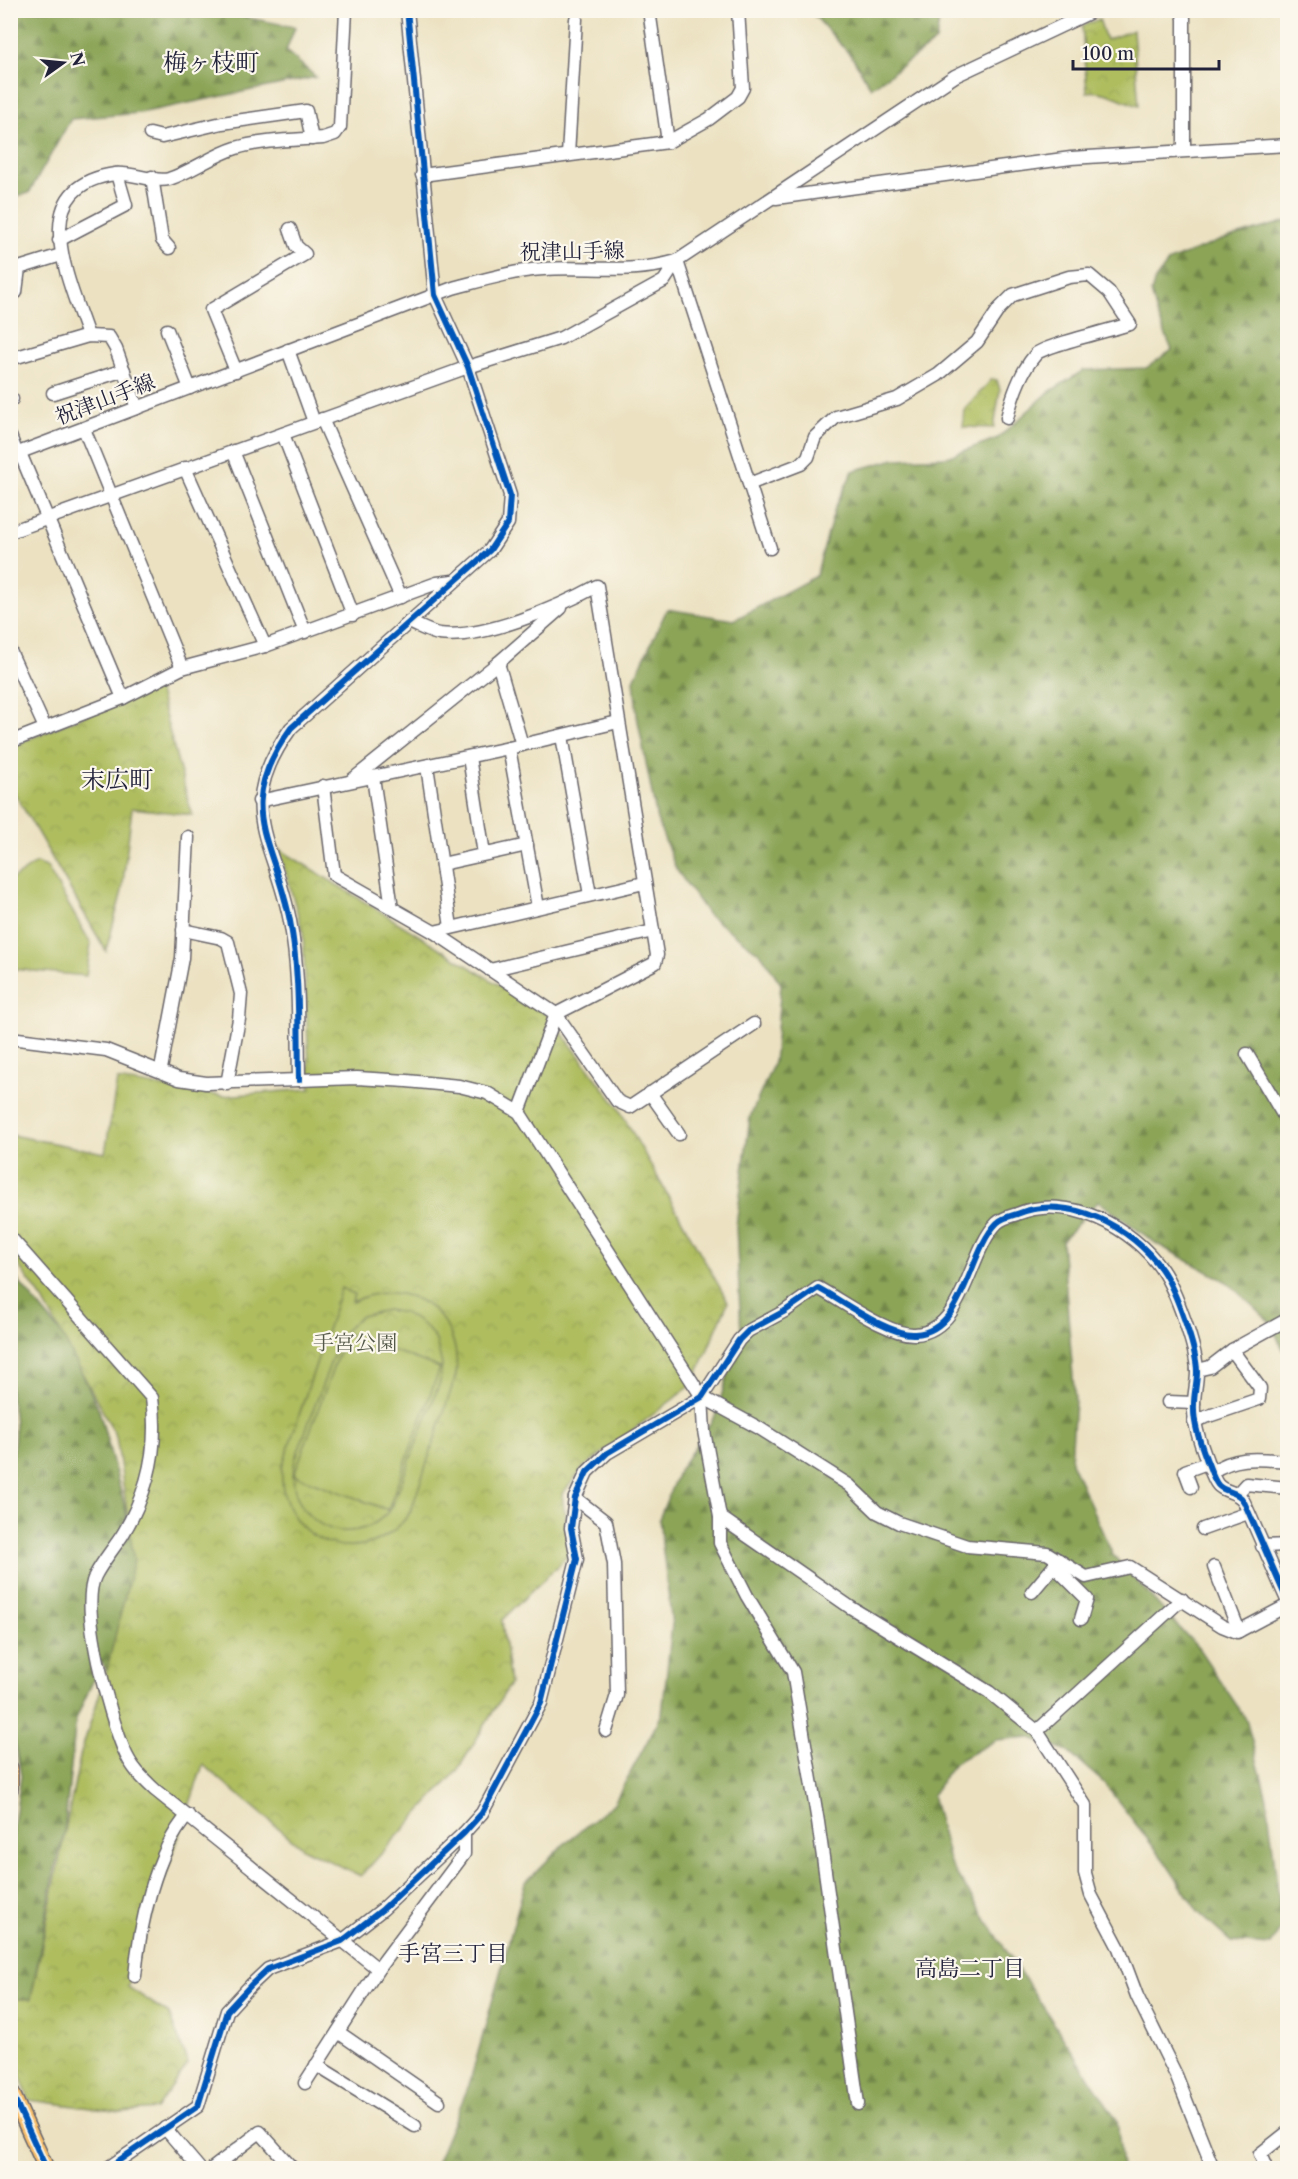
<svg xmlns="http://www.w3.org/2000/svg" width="1298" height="2179" viewBox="0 0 1298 2179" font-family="'Libre Caslon Text','Noto Serif JP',serif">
	<defs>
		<pattern id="forest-firs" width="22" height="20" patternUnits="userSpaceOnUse" patternTransform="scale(1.5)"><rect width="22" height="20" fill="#8ba456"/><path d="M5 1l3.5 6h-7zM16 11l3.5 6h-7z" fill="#718548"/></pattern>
		<pattern id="park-crowns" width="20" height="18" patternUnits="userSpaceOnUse" patternTransform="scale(1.5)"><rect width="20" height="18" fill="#afbd5f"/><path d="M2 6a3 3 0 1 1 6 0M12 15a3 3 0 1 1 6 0" fill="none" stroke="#96a253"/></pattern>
	</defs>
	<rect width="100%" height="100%" fill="#fbf7ec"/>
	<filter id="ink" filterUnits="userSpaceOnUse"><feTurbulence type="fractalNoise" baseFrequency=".0167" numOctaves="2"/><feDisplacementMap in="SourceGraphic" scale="12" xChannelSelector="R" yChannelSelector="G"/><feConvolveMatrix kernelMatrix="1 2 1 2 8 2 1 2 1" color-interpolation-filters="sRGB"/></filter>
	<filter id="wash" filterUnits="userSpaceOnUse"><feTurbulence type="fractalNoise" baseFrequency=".008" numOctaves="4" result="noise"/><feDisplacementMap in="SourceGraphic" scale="24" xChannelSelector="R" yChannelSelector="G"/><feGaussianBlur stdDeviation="1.35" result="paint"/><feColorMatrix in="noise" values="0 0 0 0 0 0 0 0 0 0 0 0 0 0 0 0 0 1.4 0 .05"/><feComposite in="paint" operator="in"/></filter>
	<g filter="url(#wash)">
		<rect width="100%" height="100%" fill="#ece2c2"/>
		<g fill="url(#forest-firs)" stroke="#566348" stroke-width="1.5">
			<path d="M 11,10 L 214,11 L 295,27 L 286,51 L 316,77 L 140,113 L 71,119 L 29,193 L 11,198 Z"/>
			<path d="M 814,10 L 981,10 L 981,11 L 939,20 L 936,41 L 871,88 L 853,58 L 813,14 Z"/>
			<path d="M 1287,221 L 1287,1357 L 1269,1321 L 1227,1282 L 1157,1244 L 1098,1201 L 1062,1241 L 1075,1401 L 1071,1462 L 1113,1555 L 1199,1649 L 1246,1719 L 1267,1798 L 1282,1927 L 1270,1945 L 1231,1942 L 1198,1912 L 1166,1863 L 1104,1783 L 1068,1752 L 1029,1737 L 996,1740 L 954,1763 L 932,1795 L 950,1864 L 1117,2120 L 1122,2168 L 434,2168 L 469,2085 L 525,1883 L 564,1844 L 614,1803 L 662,1714 L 672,1625 L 659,1519 L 678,1472 L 715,1416 L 741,1333 L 736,1226 L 750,1117 L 774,1062 L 781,984 L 762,955 L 708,915 L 676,869 L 657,820 L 637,716 L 634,680 L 667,609 L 734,620 L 816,576 L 835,508 L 853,471 L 895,459 L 947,457 L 998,438 L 1049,392 L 1084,370 L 1146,368 L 1172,350 L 1157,314 L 1151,292 L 1155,280 L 1169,261 L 1219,241 Z"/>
			<path d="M 10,1271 L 66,1339 L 99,1410 L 126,1511 L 126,1541 L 143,1512 L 151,1779 L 102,1661 L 76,1719 L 64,1833 L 56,1863 L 31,1999 L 11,1999 L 11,1844 L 21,1776 L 10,1718 L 10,1463 C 16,1446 17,1416 10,1399 Z"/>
		</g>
		<g fill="url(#park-crowns)" stroke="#68704d" stroke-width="1.5">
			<path d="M 1099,19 L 1106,40 L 1133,30 L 1139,106 C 1122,101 1104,89 1087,92 L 1082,26 Z"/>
			<path d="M 992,379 L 997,380 L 1000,390 L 994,428 L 963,427 L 965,409 Z"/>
			<path d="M 157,685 L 192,815 L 132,808 L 122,891 L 106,951 L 11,787 L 10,747 Z"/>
			<path d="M 279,849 L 549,1016 L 618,1107 L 728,1302 L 693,1384 L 584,1467 L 562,1494 L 570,1554 L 502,1620 L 510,1684 L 457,1771 L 361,1876 L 304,1849 L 203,1765 L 128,1987 L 169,2014 L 188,2064 L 156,2109 L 121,2112 L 29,2100 L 11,2050 L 11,1999 L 31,1999 L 81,1752 L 105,1677 L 134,1560 L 116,1436 L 43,1300 L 11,1255 L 11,1135 L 105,1153 L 117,1080 L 222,1096 L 310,1089 L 303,932 Z"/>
		</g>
		<g fill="#afbd5f" stroke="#68704d" stroke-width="1.5" fill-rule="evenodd">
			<path d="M 36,863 L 47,867 L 91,944 L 86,976 L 13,969 L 11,965 L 11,880 Z"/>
			<path d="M 341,1288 L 354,1294 L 352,1302 C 407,1274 463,1314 456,1375 L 411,1511 C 368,1576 276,1545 282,1467 ZM 387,1310 L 405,1313 L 426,1327 L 436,1340 L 442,1365 L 440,1382 L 392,1507 C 353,1558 281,1522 295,1460 L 341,1334 L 361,1316 Z"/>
			<path d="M 346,1333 L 440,1368 L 388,1510 L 294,1475 Z"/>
		</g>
	</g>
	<g filter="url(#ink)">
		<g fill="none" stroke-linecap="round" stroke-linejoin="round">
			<g stroke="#69656a" stroke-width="15">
				<g id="minor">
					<path d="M 649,10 L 668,142"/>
					<path d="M 1181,10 L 1184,18 L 1184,150"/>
					<path d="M 150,134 L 162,137 L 222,123 L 306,111 L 312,139"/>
					<path d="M 568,155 L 576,19"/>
					<path d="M 422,175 L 668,142 L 709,119 L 738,97 L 743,88 L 738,10"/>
					<path d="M 152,177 L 162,240 L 169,248"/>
					<path d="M 776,198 L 1071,158 L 1288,145"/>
					<path d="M 59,240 L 126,205 L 117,174"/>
					<path d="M 677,261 L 770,548"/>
					<path d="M 10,293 L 16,292 L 19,268 L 61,255"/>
					<path d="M 167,330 L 190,388"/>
					<path d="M 88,336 C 70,282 23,187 115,174 C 132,172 154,183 169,179 C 191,172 213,155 236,148 C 263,140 295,140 323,138 L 335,134 L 340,127 L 346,10"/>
					<path d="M 288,350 L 314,422"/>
					<path d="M 10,359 L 88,336 L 109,337 L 116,349 L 137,408"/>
					<path d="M 236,371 L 211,310 L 305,254 L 296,246 L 290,229"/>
					<path d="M 53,393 L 124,370"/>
					<path d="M 10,399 L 12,399"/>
					<path d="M 322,419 L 401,597"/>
					<path d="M 84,429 L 182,668"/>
					<path d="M 283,434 L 353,615"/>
					<path d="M 10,436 L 17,454"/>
					<path d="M 233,451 L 305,632"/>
					<path d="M 20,453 L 123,698"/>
					<path d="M 10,456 L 453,288 C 483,280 512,271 543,269 C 589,266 633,274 677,261 L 955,76 L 1095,10"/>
					<path d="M 185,468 L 265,646"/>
					<path d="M 749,484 L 801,464 L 808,457 L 815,437 L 836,417 L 897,399 L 938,375 L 977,342 L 999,309 L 1013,295 L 1069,277 L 1089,275 L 1109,292 L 1130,324 C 1114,329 1044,346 1036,354 C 1021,371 1012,397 1007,418"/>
					<path d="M 10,532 L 468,367 L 561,338 L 664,281 L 677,261"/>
					<path d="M 409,622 C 419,626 429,632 439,634 C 482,640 559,607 597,586 L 657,955 L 655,963 L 556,1014 L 519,1112"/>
					<path d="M 10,651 L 45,728"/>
					<path d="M 498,663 L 522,745"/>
					<path d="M 562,736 L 590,895"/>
					<path d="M 10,742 L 123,698 L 182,668 L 265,646 L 437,583 L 453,581"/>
					<path d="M 509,748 L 538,907"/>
					<path d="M 469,757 L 484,854"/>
					<path d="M 427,766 L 451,927"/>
					<path d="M 373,777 L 392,908"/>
					<path d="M 352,780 L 498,663 L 561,608"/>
					<path d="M 323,786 L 334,875 L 434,932 L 556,1014 L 617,1101 L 630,1107 L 754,1024"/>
					<path d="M 259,801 L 509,748 L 618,722"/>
					<path d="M 442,864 L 527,845"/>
					<path d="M 183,930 L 221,938 L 228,942 L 241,994 L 239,1019 L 227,1084"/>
					<path d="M 434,932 L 644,883"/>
					<path d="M 490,970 L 653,931"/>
					<path d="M 10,1038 L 106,1050 L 179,1079 L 206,1083 L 357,1078 L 407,1081 L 459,1086 L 487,1093 L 519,1112 L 702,1397 L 759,1428 L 849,1485 L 877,1512 L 899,1523 L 967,1546 L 1047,1553 L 1086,1577 L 1130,1567 L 1222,1626 L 1237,1632 L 1288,1605"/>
					<path d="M 1247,1054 L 1288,1123"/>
					<path d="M 161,1069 L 182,958 L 188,837"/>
					<path d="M 299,1080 C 298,1028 300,973 290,921 C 274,838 232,810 291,728 L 490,550 L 508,523 L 510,495 L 468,367 L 435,295 L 407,10"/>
					<path d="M 650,1093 L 679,1134"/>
					<path d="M 10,1237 L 152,1398 C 159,1447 148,1492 123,1534 C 114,1548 102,1562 95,1576 C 79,1609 110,1716 124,1750 C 131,1767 142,1778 155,1790 L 378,1969"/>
					<path d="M 1197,1370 L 1210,1367 L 1232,1350 L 1288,1319"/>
					<path d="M 702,1397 L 704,1431 L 720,1517 L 720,1543 L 747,1596 L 793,1672 L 818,1822 L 858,2104"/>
					<path d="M 1168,1402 L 1194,1403"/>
					<path d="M 1194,1421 L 1259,1399 L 1260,1388 L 1232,1350"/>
					<path d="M 1212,1472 C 1236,1455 1260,1459 1287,1461"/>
					<path d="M 1191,1487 L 1185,1471 L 1207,1463"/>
					<path d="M 1237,1494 L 1246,1484 L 1288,1488"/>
					<path d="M 575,1498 L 606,1522 L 614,1564 L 617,1695 L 606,1731"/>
					<path d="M 720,1517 L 850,1607 L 989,1692 L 1037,1731 L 1085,1805 L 1085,1873 L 1091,1895 L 1119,1948 L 1137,1996 L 1176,2075 L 1213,2168"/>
					<path d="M 1203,1529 L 1248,1513"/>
					<path d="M 1262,1546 L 1288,1545"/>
					<path d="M 1054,1566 L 1087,1599 L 1081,1619"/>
					<path d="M 1214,1567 L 1239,1631"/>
					<path d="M 1032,1592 L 1059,1560"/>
					<path d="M 1037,1731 L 1182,1599"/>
					<path d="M 135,1976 C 139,1928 155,1852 188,1815"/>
					<path d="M 338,2032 L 439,2102"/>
					<path d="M 316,2065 L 415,2126"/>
					<path d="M 305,2083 L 378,1969 L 464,1854 L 464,1833"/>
					<path d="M 165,2128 L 199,2168"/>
					<path d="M 108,2168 L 198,2106 L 227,2011 L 251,1985 L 268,1969 L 342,1941 L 383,1909 L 464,1833 L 482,1813 L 541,1703 L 577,1559 L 571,1528 L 575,1498 L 587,1472 L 607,1453 L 702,1397 L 739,1340 L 748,1331 L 785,1311 L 818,1288 C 841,1300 889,1336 915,1334 C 965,1331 968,1252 997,1223 C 1002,1218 1010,1216 1017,1214 C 1068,1193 1133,1227 1162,1270 C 1175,1289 1197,1349 1197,1372 C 1197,1383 1194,1393 1194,1404 C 1193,1424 1200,1442 1207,1461 C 1210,1468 1213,1479 1218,1485 C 1225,1493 1239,1491 1244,1502 C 1259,1535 1273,1569 1288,1602"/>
					<path d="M 213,2168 L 260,2132 L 292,2168"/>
					<path d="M 1266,2168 L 1260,2154 L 1288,2132"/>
				</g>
			</g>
			<g stroke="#69656a" stroke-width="18">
				<g id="major">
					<path d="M 10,1768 L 10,1789"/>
					<path d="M 10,2089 L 46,2168"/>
				</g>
			</g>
			<use href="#minor" stroke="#fff" stroke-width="12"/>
			<use href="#major" stroke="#f8bf6c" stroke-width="15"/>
			<g stroke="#fbf7ec" stroke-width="10">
				<g id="cycleway">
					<path d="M 299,1080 C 298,1028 300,973 290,921 C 274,838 232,810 291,728 L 490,550 L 508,523 L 510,495 L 468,367 L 435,295 L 407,10"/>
					<path d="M 10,2089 L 46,2168"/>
					<path d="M 108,2168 L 198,2106 L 227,2011 L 251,1985 L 268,1969 L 342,1941 L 383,1909 L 464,1833 L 482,1813 L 541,1703 L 577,1559 L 571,1528 L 575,1498 L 587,1472 L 607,1453 L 702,1397 L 739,1340 L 748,1331 L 785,1311 L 818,1288 C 841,1300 889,1336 915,1334 C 965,1331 968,1252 997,1223 C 1002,1218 1010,1216 1017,1214 C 1068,1193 1133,1227 1162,1270 C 1175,1289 1197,1349 1197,1372 C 1197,1383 1194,1393 1194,1404 C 1193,1424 1200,1442 1207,1461 C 1210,1468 1213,1479 1218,1485 C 1225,1493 1239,1491 1244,1502 C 1259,1535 1273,1569 1288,1602"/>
				</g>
			</g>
			<use href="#cycleway" stroke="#0057b8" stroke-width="6"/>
		</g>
	</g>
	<g text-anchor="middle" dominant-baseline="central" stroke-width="4.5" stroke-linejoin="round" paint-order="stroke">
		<g font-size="21" fill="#22223b" stroke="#fbf7ec">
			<text transform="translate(572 251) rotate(-1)">祝津山手線</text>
			<text transform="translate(105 399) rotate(-21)">祝津山手線</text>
		</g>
		<g font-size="21" fill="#535848" stroke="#fbf7ec">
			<text x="355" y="1342">手宮公園</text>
		</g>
		<g font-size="22" fill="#22223b" stroke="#fbf7ec">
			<text x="453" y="1953">手宮三丁目</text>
			<text x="970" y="1968">高島二丁目</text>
		</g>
		<g font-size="24" fill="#22223b" stroke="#fbf7ec">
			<text x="211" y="62">梅ヶ枝町</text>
			<text x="117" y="779">末広町</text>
		</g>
	</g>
	<rect width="1298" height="2179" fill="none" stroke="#fbf7ec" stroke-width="36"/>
	<g transform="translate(63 63) rotate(75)" stroke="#fbf7ec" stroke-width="4.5" paint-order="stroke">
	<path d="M0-4.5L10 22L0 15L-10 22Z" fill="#22223b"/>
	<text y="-9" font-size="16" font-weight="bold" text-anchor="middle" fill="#22223b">N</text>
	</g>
	<path d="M1073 60v9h146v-9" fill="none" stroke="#22223b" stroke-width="3"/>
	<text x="1082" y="60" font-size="18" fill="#22223b" stroke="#fbf7ec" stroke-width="4.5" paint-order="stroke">100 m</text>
</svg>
